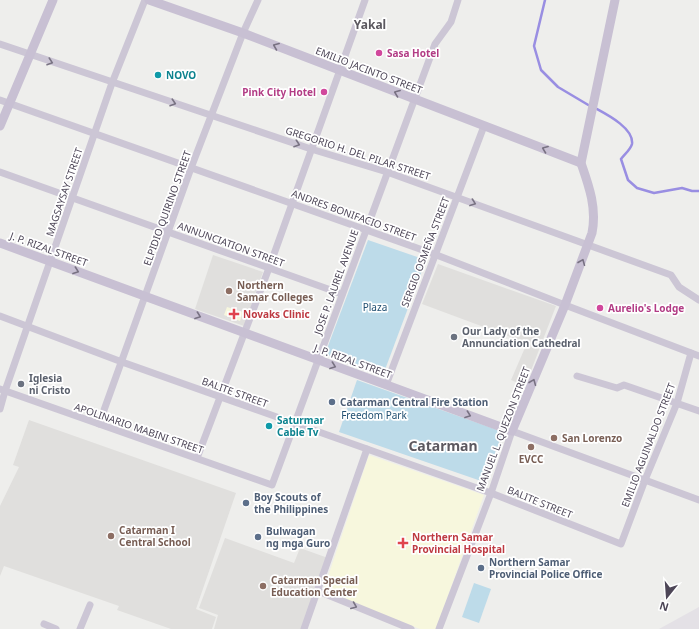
<svg xmlns="http://www.w3.org/2000/svg" width="699" height="629" viewBox="0 0 699 629" font-family="'Noto Sans',sans-serif">
	<rect width="100%" height="100%" fill="#eeeeec"/>
	<g fill="#e0dfdd">
		<path d="M 213,255 L 263,272 L 244,326 L 195,309 Z"/>
		<path d="M 438,264 L 556,306 L 525,386 L 511,380 L 527,343 L 422,304 Z"/>
		<path d="M 29,420 L 236,493 L 196,609 L 216,617 L 212,629 L 171,629 L 117,610 L 119,606 L 4,566 L 0,576 L 0,506 L 19,467 L 13,465 Z"/>
		<path d="M 225,538 L 294,563 L 300,548 L 328,558 L 303,629 L 214,629 L 218,615 L 199,608 Z"/>
	</g>
	<g fill="#f7f7dd">
		<path d="M 227,307 L 243,312 L 240,321 L 224,315 Z"/>
		<path d="M 369,455 L 484,495 L 436,629 L 420,629 L 323,591 Z"/>
	</g>
	<path fill="#e4e1e6" d="M 699,607 L 699,629 L 659,629 Z"/>
	<g fill="#bddbe9">
		<path d="M 368,240 L 426,260 L 383,375 L 325,354 Z"/>
		<path d="M 357,380 L 503,432 L 484,482 L 339,432 Z"/>
		<path d="M 474,583 L 491,589 L 479,623 L 462,617 Z"/>
	</g>
	<g fill="none" stroke-linecap="round" stroke-linejoin="round">
		<g stroke="#998ee2" stroke-width="2.5">
			<path d="M 545,0 L 534,46 L 541,70 L 558,87 L 590,106"/>
			<path d="M 595,108 C 606,114 634,128 632,144 C 631,149 624,155 621,159 L 628,180 L 637,188 L 654,193 L 682,188 L 692,191 L 699,191"/>
		</g>
		<g stroke="#ccc6d5" stroke-width="7">
			<path d="M 0,44 L 311,149 L 387,172 L 671,275 L 679,287 L 699,300"/>
			<path d="M 0,100 L 434,254 L 565,305 L 699,356"/>
			<path d="M 0,172 L 342,294"/>
			<path d="M 0,316 L 122,362 L 491,493 L 621,544 L 645,480 L 677,403 L 691,353"/>
			<path d="M 577,376 L 617,388 L 624,385 L 699,411"/>
			<path d="M 386,385 L 484,126"/>
			<path d="M 0,389 L 272,485 L 435,44 L 451,22 L 458,0"/>
			<path d="M 0,409 L 5,391 L 112,83 L 145,0"/>
			<path d="M 99,424 L 191,168 L 243,33 L 258,0"/>
			<path d="M 197,458 L 269,268 L 365,0"/>
			<path d="M 318,591 L 411,629"/>
			<path d="M 44,624 L 56,629"/>
			<path d="M 80,629 L 90,605"/>
			<path d="M 304,629 L 367,449"/>
			<path d="M 439,629 L 491,493 L 512,431 L 699,500"/>
		</g>
		<g stroke="#c8c0d3" stroke-width="9">
			<path d="M 149,0 L 243,33 L 581,163"/>
			<path d="M 0,126 L 53,0"/>
			<path d="M 0,243 L 512,431 L 565,305 L 592,233 C 597,208 589,186 581,163 L 615,0"/>
		</g>
	</g>
	<defs><path id="oneway-chevron" d="M-2-3.5L2.5 0L-2 3.5" fill="none" stroke-width="1.6" stroke-linecap="round" stroke-linejoin="round"/></defs>
	<g stroke="#787182">
		<use href="#oneway-chevron" transform="translate(276 46) rotate(-158)"/>
		<use href="#oneway-chevron" transform="translate(397 93) rotate(-159)"/>
		<use href="#oneway-chevron" transform="translate(545 149) rotate(-159)"/>
		<use href="#oneway-chevron" transform="translate(582 262) rotate(-68)"/>
		<use href="#oneway-chevron" transform="translate(76 271) rotate(20)"/>
		<use href="#oneway-chevron" transform="translate(198 316) rotate(20)"/>
		<use href="#oneway-chevron" transform="translate(333 366) rotate(20)"/>
		<use href="#oneway-chevron" transform="translate(533 382) rotate(-68)"/>
		<use href="#oneway-chevron" transform="translate(468 415) rotate(20)"/>
	</g>
	<g stroke="#797383">
		<use href="#oneway-chevron" transform="translate(50 62) rotate(19)"/>
		<use href="#oneway-chevron" transform="translate(173 103) rotate(18)"/>
		<use href="#oneway-chevron" transform="translate(297 144) rotate(19)"/>
		<use href="#oneway-chevron" transform="translate(473 203) rotate(20)"/>
		<use href="#oneway-chevron" transform="translate(354 606) rotate(22)"/>
	</g>
	<g fill="#d1479c" stroke="#fff" stroke-width="1.5">
		<circle cx="379" cy="53" r="4"/>
		<circle cx="324" cy="92" r="4"/>
		<circle cx="600" cy="308" r="4"/>
	</g>
	<g fill="#0f9aa8" stroke="#fff" stroke-width="1.5">
		<circle cx="158" cy="75" r="4"/>
		<circle cx="269" cy="426" r="4"/>
	</g>
	<g fill="#8d6e63" stroke="#fff" stroke-width="1.5">
		<circle cx="229" cy="291" r="4"/>
		<circle cx="554" cy="438" r="4"/>
		<circle cx="531" cy="447" r="4"/>
		<circle cx="111" cy="536" r="4"/>
		<circle cx="263" cy="586" r="4"/>
	</g>
	<g fill="#e0444e" stroke="#fff" stroke-width="1.5">
		<path d="M232 308h4v4h4v4h-4v4h-4v-4h-4v-4h4z"/>
		<path d="M401 537h4v4h4v4h-4v4h-4v-4h-4v-4h4z"/>
	</g>
	<g fill="#6b7280" stroke="#fff" stroke-width="1.5">
		<circle cx="454" cy="337" r="4"/>
		<circle cx="21" cy="384" r="4"/>
	</g>
	<g fill="#5c6f8a" stroke="#fff" stroke-width="1.5">
		<circle cx="332" cy="402" r="4"/>
		<circle cx="246" cy="503" r="4"/>
		<circle cx="258" cy="537" r="4"/>
		<circle cx="481" cy="568" r="4"/>
	</g>
	<g text-anchor="middle" dominant-baseline="central" stroke-width="3.5" stroke-linejoin="round" paint-order="stroke">
		<g font-size="10" font-weight="bold" fill="#b23c85" stroke="#fff" text-anchor="start">
			<text x="387" y="53">Sasa Hotel</text>
			<text x="316" y="92" text-anchor="end">Pink City Hotel</text>
			<text x="608" y="308">Aurelio's Lodge</text>
		</g>
		<g font-size="10" fill="#4d4657" stroke="#fff">
			<text transform="translate(369 70) rotate(21)">EMILIO JACINTO STREET</text>
			<text transform="translate(358 153) rotate(18)">GREGORIO H. DEL PILAR STREET</text>
			<text transform="translate(64 192) rotate(-71)">MAGSAYSAY STREET</text>
			<text transform="translate(167 208) rotate(-70)">ELPIDIO QUIRINO STREET</text>
			<text transform="translate(354 215) rotate(20)">ANDRES BONIFACIO STREET</text>
			<text transform="translate(231 244) rotate(20)">ANNUNCIATION STREET</text>
			<text transform="translate(49 249) rotate(20)">J. P. RIZAL STREET</text>
			<text transform="translate(425 252) rotate(-69)">SERGIO OSMEÑA STREET</text>
			<text transform="translate(336 282) rotate(-70)">JOSE P. LAUREL AVENUE</text>
			<text transform="translate(353 361) rotate(20)">J. P. RIZAL STREET</text>
			<text transform="translate(235 392) rotate(20)">BALITE STREET</text>
			<text transform="translate(139 428) rotate(19)">APOLINARIO MABINI STREET</text>
			<text transform="translate(503 429) rotate(-69)">MANUEL L. QUEZON STREET</text>
			<text transform="translate(648 445) rotate(-69)">EMILIO AGUINALDO STREET</text>
			<text transform="translate(540 502) rotate(22)">BALITE STREET</text>
		</g>
		<g font-size="10" font-weight="bold" fill="#0d838f" stroke="#fff" text-anchor="start">
			<text x="166" y="75">NOVO</text>
			<text x="277" y="420">Saturmar<tspan x="277" dy="12">Cable Tv</tspan></text>
		</g>
		<g font-size="10" font-weight="bold" fill="#785e54" stroke="#fff" text-anchor="start">
			<text x="237" y="285">Northern<tspan x="237" dy="12">Samar Colleges</tspan></text>
			<text x="562" y="438">San Lorenzo</text>
			<text x="531" y="459" text-anchor="middle">EVCC</text>
			<text x="119" y="530">Catarman I<tspan x="119" dy="12">Central School</tspan></text>
			<text x="271" y="580">Catarman Special<tspan x="271" dy="12">Education Center</tspan></text>
		</g>
		<g font-size="10" fill="#1f4e70" stroke="#fff">
			<text x="375" y="307">Plaza</text>
			<text x="374" y="415">Freedom Park</text>
		</g>
		<g font-size="10" font-weight="bold" fill="#be3a42" stroke="#fff" text-anchor="start">
			<text x="243" y="314">Novaks Clinic</text>
			<text x="412" y="537">Northern Samar<tspan x="412" dy="12">Provincial Hospital</tspan></text>
		</g>
		<g font-size="10" font-weight="bold" fill="#5b616d" stroke="#fff" text-anchor="start">
			<text x="462" y="331">Our Lady of the<tspan x="462" dy="12">Annunciation Cathedral</tspan></text>
			<text x="29" y="378">Iglesia<tspan x="29" dy="12">ni Cristo</tspan></text>
		</g>
		<g font-size="10" font-weight="bold" fill="#4e5e75" stroke="#fff" text-anchor="start">
			<text x="340" y="402">Catarman Central Fire Station</text>
			<text x="254" y="497">Boy Scouts of<tspan x="254" dy="12">the Philippines</tspan></text>
			<text x="266" y="531">Bulwagan<tspan x="266" dy="12">ng mga Guro</tspan></text>
			<text x="489" y="562">Northern Samar<tspan x="489" dy="12">Provincial Police Office</tspan></text>
		</g>
		<g font-size="12" font-weight="bold" fill="#5c5960" stroke="#fff">
			<text x="370" y="24">Yakal</text>
		</g>
		<g font-size="14" font-weight="bold" fill="#5c5960" stroke="#fff">
			<text x="443" y="445">Catarman</text>
		</g>
	</g>
	<g transform="translate(667 597) rotate(197)" stroke="#ffffff" stroke-width="3" paint-order="stroke">
	<path d="M0-3L7 15L0 10L-7 15Z" fill="#4d4657"/>
	<text y="-6" font-size="11" font-weight="bold" text-anchor="middle" fill="#4d4657">N</text>
	</g>
</svg>
